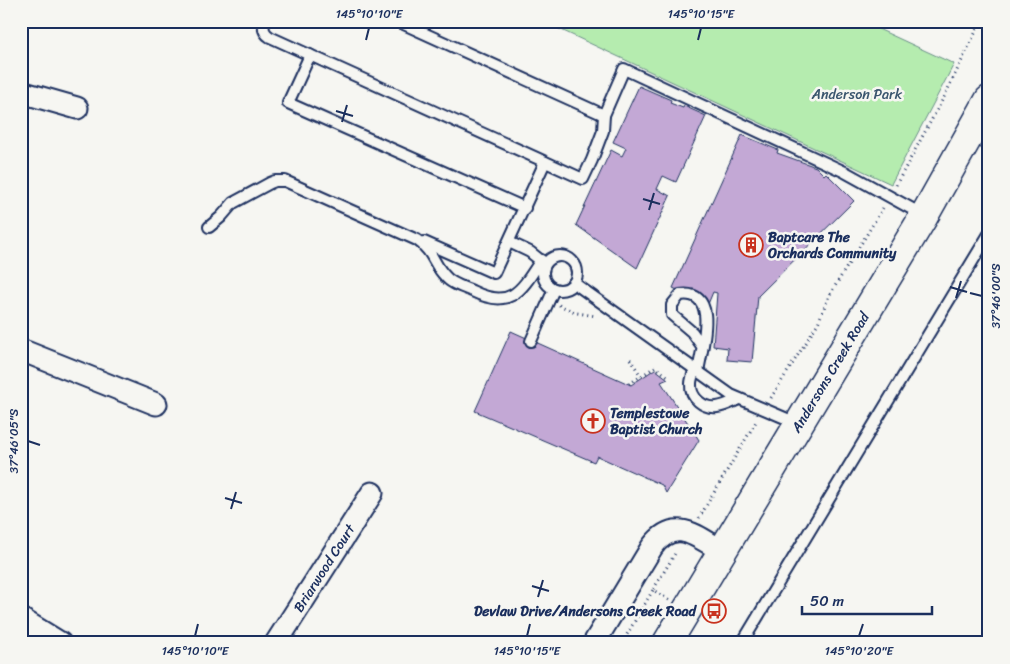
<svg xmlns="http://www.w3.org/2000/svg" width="1010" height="664" viewBox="0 0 1010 664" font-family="Sriracha,sans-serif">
	<rect width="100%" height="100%" fill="#f6f6f2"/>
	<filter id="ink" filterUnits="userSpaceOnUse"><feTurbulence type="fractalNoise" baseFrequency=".02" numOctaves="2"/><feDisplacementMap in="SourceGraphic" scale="10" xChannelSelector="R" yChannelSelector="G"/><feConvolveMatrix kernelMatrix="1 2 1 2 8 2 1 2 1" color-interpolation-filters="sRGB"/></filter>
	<g filter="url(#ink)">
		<path fill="#b5ecaf" stroke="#688e86" d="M 542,21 L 861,21 L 954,64 L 891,184 Z"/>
		<g fill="#c3a8d5" stroke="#1b2f5e">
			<path d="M 639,86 L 671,100 L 670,103 L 683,108 L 684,106 L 706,116 L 676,182 L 663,176 L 657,189 L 670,196 L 637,268 L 576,225 L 611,150 L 622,156 L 626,148 L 613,142 Z"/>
			<path d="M 742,135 L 778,150 L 777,153 L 816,167 L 824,175 L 826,173 L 854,201 L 758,296 L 752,362 L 727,360 L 728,348 L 713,346 L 717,293 L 713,292 L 708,304 L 673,288 Z"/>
			<path d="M 511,331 L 631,385 L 655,369 L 668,379 L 661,382 L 699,440 L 666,493 L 662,485 L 597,456 L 594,462 L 475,411 Z"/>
		</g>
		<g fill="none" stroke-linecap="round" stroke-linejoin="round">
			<g stroke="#1b2f5e" stroke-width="14">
				<g id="service">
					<path d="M 265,21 C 262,29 264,33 270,37 L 583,179 L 592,160 L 603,131 L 604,115 L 624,69 L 845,172 L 923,215"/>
					<path d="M 397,21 L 604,115"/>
					<path d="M 310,55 L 288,103 L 525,208"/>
					<path d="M 209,227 L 221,217 L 233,203 L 270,183 L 275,181 L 285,181 L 417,240 C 434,252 433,264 445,276 C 451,284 463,287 472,291 C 511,310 521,291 541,260"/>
					<path d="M 424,242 L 494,273 L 545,162"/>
					<path d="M 509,242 L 530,252 L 545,264"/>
					<circle cx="560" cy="273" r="17"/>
					<path d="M 574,283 L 731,395 L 799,424"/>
					<path d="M 531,341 L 554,289"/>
					<path d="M 695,369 C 693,374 691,379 691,384 C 690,398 704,409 717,407 C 725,406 732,402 739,399"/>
					<path d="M 698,372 C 701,350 721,289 680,295 L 672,305 L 672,315 L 692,332 L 702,346"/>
					<path d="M 742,643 L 989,234"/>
				</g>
			</g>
			<g stroke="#1b2f5e" stroke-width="25">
				<g id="minor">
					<path d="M 21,92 L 77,108"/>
					<path d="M 21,350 L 156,404"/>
					<path d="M 21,619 L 60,643"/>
					<path id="s1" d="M 276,643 L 372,493"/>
					<path d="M 594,643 L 652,547 C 675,516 696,536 722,551"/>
				</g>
			</g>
			<g stroke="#1b2f5e" stroke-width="31">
				<g id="primary">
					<path id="s2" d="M 667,643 L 924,216 L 989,100"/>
				</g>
			</g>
			<g stroke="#1b2f5e" stroke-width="3" stroke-dasharray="1 4" stroke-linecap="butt">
				<path d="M 896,185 L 944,97 L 981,21"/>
				<path d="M 559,305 L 577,313 L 596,316"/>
				<path d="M 630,359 L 641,376"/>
				<path d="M 629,384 L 655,367 L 669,377"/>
				<path d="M 771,398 L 818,323 L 829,296 L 883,208"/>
				<path d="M 699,518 L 757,420"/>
				<path d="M 669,600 L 653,590 L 676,552"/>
				<path d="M 622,643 L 653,590"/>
			</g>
			<use href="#service" stroke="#f6f6f2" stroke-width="10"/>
			<use href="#minor" stroke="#f6f6f2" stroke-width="21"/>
			<use href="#primary" stroke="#f6f6f2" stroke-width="28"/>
		</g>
	</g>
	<path fill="none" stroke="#1b2f5e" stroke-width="2" d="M 366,40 L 369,28M 698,40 L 701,28M 336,111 L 353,116M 342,122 L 347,105M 643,199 L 660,204M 649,210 L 654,193M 950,287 L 967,292M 970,293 L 982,296M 956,298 L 961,281M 28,441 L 40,445M 225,498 L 242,503M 231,509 L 236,492M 532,586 L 549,591M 538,597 L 543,580M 195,636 L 198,624M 527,636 L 530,624M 859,636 L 863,624"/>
	<defs>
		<g id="building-ring" transform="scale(1.25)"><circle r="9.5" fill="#f6f6f2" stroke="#c8321e" stroke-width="1.5"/><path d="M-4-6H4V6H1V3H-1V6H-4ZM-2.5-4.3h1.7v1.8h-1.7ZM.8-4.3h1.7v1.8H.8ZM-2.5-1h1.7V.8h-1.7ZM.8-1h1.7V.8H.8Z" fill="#c8321e"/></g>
		<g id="church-ring" transform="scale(1.25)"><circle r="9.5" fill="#f6f6f2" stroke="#c8321e" stroke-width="1.5"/><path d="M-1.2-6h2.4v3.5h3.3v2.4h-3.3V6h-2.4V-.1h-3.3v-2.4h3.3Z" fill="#c8321e"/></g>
		<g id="bus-ring" transform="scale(1.25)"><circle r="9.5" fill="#f6f6f2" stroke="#c8321e" stroke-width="1.5"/><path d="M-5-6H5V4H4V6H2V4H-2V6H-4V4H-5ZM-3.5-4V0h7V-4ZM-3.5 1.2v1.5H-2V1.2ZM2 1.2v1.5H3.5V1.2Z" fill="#c8321e"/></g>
	</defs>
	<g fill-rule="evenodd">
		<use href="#building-ring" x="751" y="245"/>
		<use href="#church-ring" x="593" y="421"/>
		<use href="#bus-ring" x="714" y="611"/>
	</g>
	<g text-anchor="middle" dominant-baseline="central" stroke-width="5" stroke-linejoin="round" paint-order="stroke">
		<g font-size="14" fill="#3a556e" stroke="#f6f6f2">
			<text x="857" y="94">Anderson Park</text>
		</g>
		<g font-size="14" font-weight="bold" fill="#1b2f5e" stroke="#f6f6f2" text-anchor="start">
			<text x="768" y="237">Baptcare The<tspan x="768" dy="16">Orchards Community</tspan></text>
			<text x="610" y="413">Templestowe<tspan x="610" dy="16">Baptist Church</tspan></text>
			<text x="696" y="611" text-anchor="end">Devlaw Drive/Andersons Creek Road</text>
		</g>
		<g font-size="14" fill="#1b2f5e" stroke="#f6f6f2">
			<text stroke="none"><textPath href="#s2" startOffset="316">Andersons Creek Road</textPath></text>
			<text stroke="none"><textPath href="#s1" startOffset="89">Briarwood Court</textPath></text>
		</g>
	</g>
	<rect width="1010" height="664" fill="none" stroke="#f6f6f2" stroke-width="55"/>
	<path d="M802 606v8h130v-8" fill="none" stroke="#1b2f5e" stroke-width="2.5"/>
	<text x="810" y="606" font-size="15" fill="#1b2f5e" stroke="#f6f6f2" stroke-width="4" paint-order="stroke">50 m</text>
	<rect x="28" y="28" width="954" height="608" fill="none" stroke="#1b2f5e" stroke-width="2"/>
	<g font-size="12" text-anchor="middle" fill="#1b2f5e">
		<text x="369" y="18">145°10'10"E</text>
		<text x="701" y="18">145°10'15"E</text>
		<text transform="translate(996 296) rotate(-90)" y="4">37°46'00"S</text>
		<text transform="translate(14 441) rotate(-90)" y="4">37°46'05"S</text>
		<text x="195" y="655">145°10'10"E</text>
		<text x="527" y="655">145°10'15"E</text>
		<text x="859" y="655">145°10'20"E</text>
	</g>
</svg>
